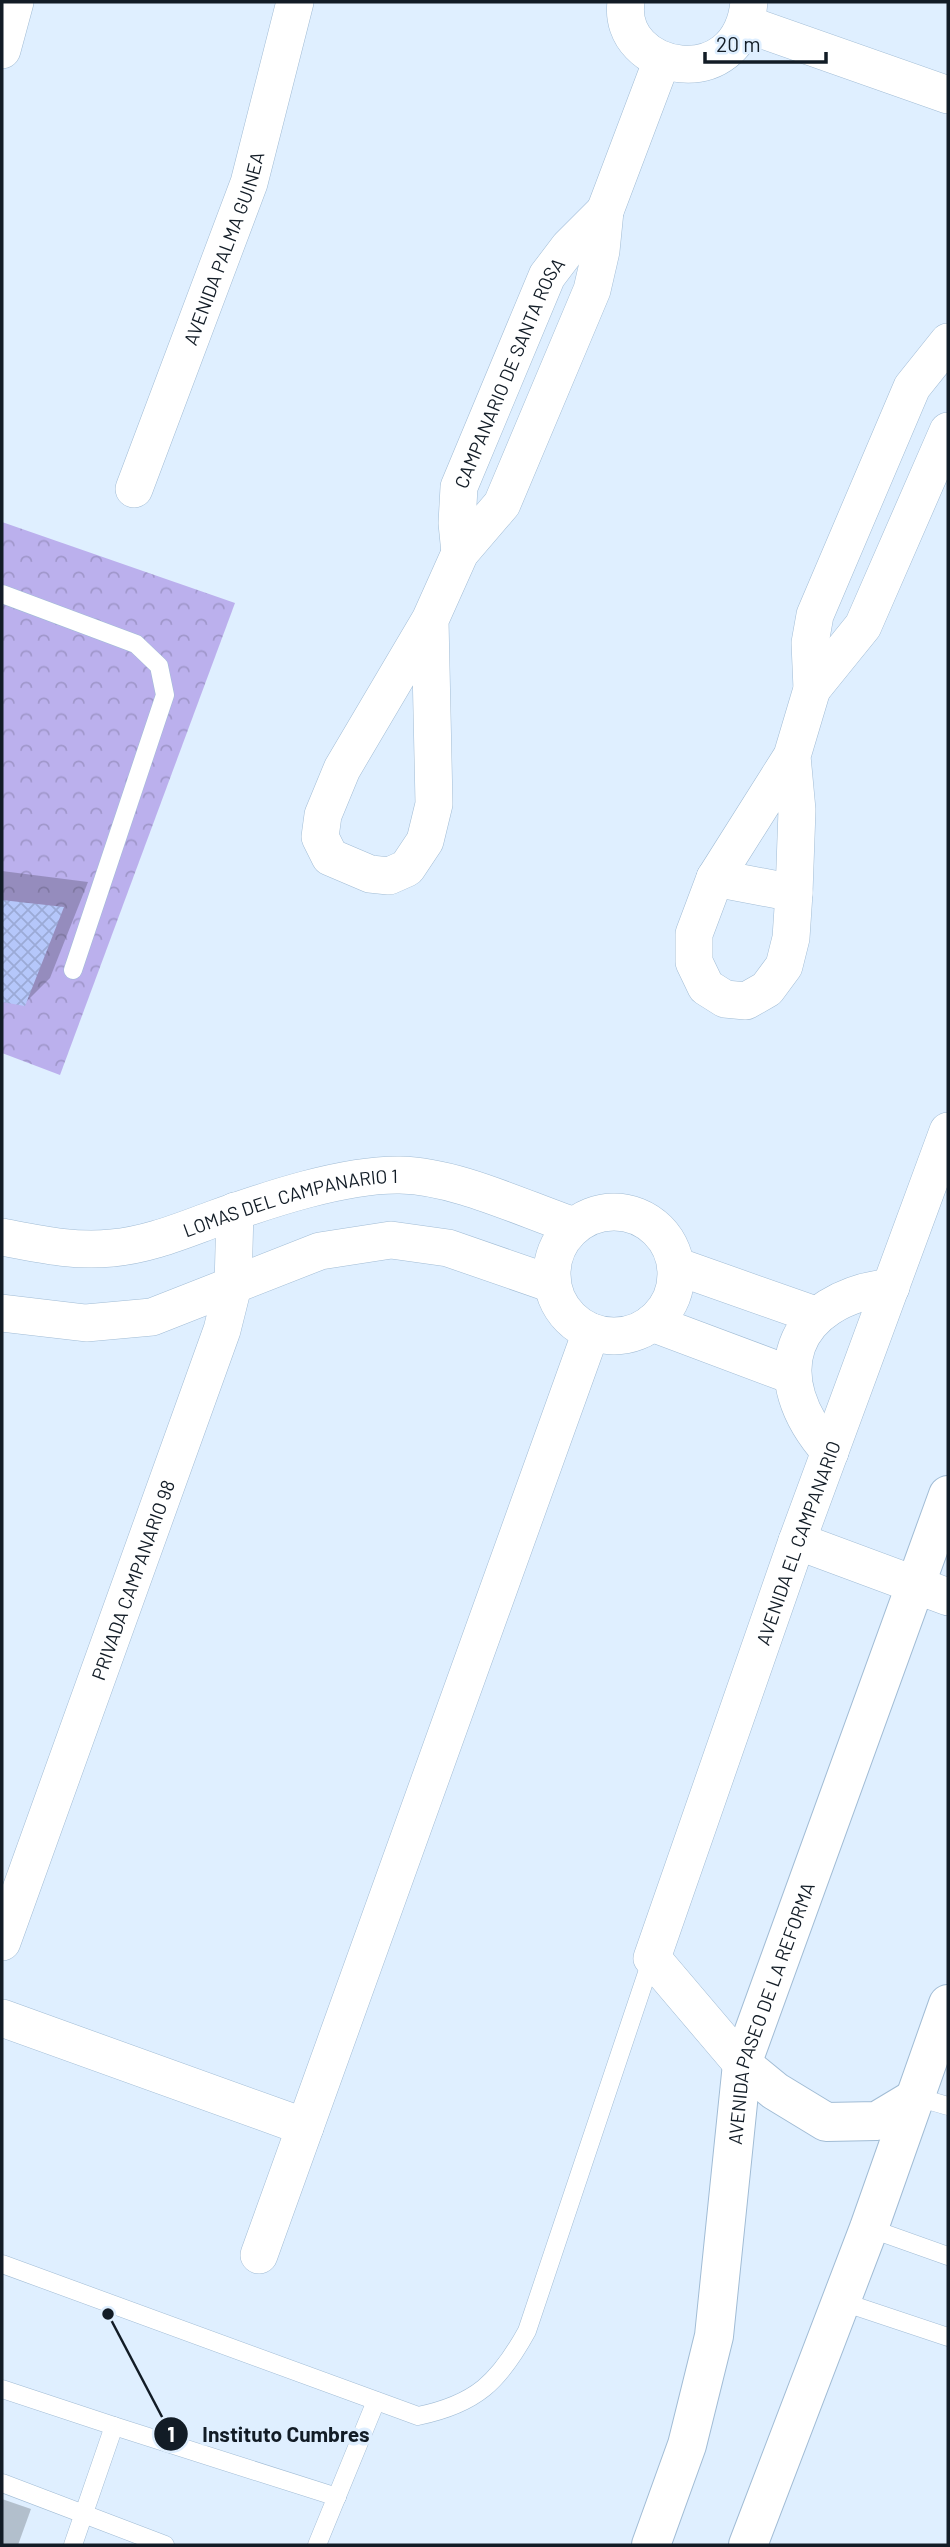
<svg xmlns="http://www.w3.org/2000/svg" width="950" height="2547" viewBox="0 0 950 2547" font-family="Barlow,sans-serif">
	<defs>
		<pattern id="park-crowns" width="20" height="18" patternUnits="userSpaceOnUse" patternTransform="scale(1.75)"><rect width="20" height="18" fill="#bbb0ed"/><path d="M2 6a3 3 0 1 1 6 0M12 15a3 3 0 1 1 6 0" fill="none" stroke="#a097cb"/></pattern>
		<pattern id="building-cross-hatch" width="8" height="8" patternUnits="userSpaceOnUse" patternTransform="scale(1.75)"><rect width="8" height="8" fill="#b5c7fa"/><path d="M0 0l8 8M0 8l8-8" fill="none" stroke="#9baad6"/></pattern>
	</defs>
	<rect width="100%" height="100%" fill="#dfefff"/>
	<path fill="url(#park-crowns)" d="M 2,522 L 235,603 L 60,1075 L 2,1053 Z"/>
	<g fill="#0003">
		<path d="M 2,871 L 88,882 L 50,978 L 24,1004 L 2,1000 Z"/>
		<path d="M 2,2499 L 31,2509 L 18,2545 L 2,2545 Z"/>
	</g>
	<path fill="url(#building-cross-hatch)" d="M 2,900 L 64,907 L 25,1006 L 2,1002 Z"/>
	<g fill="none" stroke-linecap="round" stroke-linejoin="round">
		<g stroke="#a1bcd5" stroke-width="19">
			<g id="lane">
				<path d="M 2,594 L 136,644 L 159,666 L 165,695 L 73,970"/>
				<path d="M 917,2097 L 948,2106"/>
				<path d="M 869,2228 L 948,2256"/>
				<path d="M 2,2264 L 418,2416 C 476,2404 499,2382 527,2331 L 652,1958"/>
				<path d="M 840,2301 L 948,2337"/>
				<path d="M 2,2389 L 114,2426"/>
				<path d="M 2,2483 L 165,2545"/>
				<path d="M 73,2545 L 114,2426 L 337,2497"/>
				<path d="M 317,2545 L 376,2401"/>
			</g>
		</g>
		<g stroke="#a1bcd5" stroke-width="38">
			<g id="street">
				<path d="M 626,2 C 616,72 740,97 749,2"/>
				<path d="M 746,24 L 948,95"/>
				<path d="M 2,50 L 15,2"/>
				<path id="s1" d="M 134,489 L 249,183 L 295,2"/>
				<path id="s2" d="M 460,553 L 457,523 L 459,487 L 547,276 L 569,247 L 605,211"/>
				<path d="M 430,620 L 434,804 L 425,841 L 407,868 L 389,876 L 370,874 L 330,857 L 320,837 L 323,815 L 342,769 L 430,620 L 460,553 L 502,504 L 592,290 L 601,251 L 605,211 L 662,60"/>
				<path d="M 812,689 L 863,626 L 948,431"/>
				<path d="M 792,756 L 797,810 L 794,893 L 791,938 L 784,966 L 767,989 L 746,1001 L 725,999 L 706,987 L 694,962 L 694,934 L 715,878 L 792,756 L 812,689 L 810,643 L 815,615 L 912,387 L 948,342"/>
				<path d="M 715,878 L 794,893"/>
				<circle cx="614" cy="1274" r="62"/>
				<path id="s3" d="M 2,1237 C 39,1244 74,1252 112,1248 C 148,1245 181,1231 214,1219 C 267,1200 344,1174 400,1175 C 456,1176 521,1208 574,1226"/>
				<path d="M 676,1266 L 815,1315"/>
				<path d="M 2,1313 L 86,1323 L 152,1317 L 320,1251 L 391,1240 L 448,1248 L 552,1284"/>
				<path d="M 652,1323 L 791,1375"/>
				<path d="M 830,1452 C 763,1377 789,1299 891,1287"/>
				<path d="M 797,1541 L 948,1597"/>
				<path id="s4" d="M 2,1942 L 222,1330 L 233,1286 L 235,1211"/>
				<path d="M 2,2018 L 305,2127"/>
				<path id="s5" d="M 742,2064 L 652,1958 L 797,1541 L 948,1131"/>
				<path d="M 259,2255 L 591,1332"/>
			</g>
		</g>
		<g stroke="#a1bcd5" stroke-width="40">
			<g id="secondary">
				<path d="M 742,2064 L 775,2091 L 826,2122 L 877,2121 L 917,2097"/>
				<path id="s6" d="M 651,2545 L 687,2445 L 714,2336 L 742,2064 L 948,1495"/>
				<path d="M 748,2545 L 869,2228 L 948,2004"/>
			</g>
		</g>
		<use href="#lane" stroke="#fff" stroke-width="18"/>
		<use href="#street" stroke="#fff" stroke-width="37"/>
		<use href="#secondary" stroke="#fff" stroke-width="38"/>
	</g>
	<g text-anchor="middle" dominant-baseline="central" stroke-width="7" stroke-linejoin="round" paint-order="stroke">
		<g font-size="19" fill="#121c26" stroke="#dfefff">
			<text stroke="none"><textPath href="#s1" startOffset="257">AVENIDA PALMA GUINEA</textPath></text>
			<text stroke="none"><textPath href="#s2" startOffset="191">CAMPANARIO DE SANTA ROSA</textPath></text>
			<text stroke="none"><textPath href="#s3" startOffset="296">LOMAS DEL CAMPANARIO 1</textPath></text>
			<text stroke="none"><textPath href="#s5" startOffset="579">AVENIDA EL CAMPANARIO</textPath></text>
			<text stroke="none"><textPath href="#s4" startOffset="385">PRIVADA CAMPANARIO 98</textPath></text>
			<text stroke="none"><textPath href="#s6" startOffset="548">AVENIDA PASEO DE LA REFORMA</textPath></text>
		</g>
	</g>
	<path fill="none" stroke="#121c26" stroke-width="2.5" d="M108 2314L171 2434"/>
	<g fill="#121c26" stroke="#dfefff" stroke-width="2.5">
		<circle cx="108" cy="2314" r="7"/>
		<circle cx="171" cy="2434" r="18"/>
	</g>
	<g font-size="21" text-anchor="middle" font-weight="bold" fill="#fff">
		<text x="171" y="2442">1</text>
	</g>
	<g font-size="21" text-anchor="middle" font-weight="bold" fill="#121c26" stroke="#dfefff" stroke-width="7" stroke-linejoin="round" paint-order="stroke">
		<text x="286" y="2442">Instituto Cumbres</text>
	</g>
	<rect width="950" height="2547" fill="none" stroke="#121c26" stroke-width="7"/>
	<path d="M705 52v10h121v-10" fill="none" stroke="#121c26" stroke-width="3.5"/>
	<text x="716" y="52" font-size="21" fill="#121c26" stroke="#dfefff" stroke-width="5" paint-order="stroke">20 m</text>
</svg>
